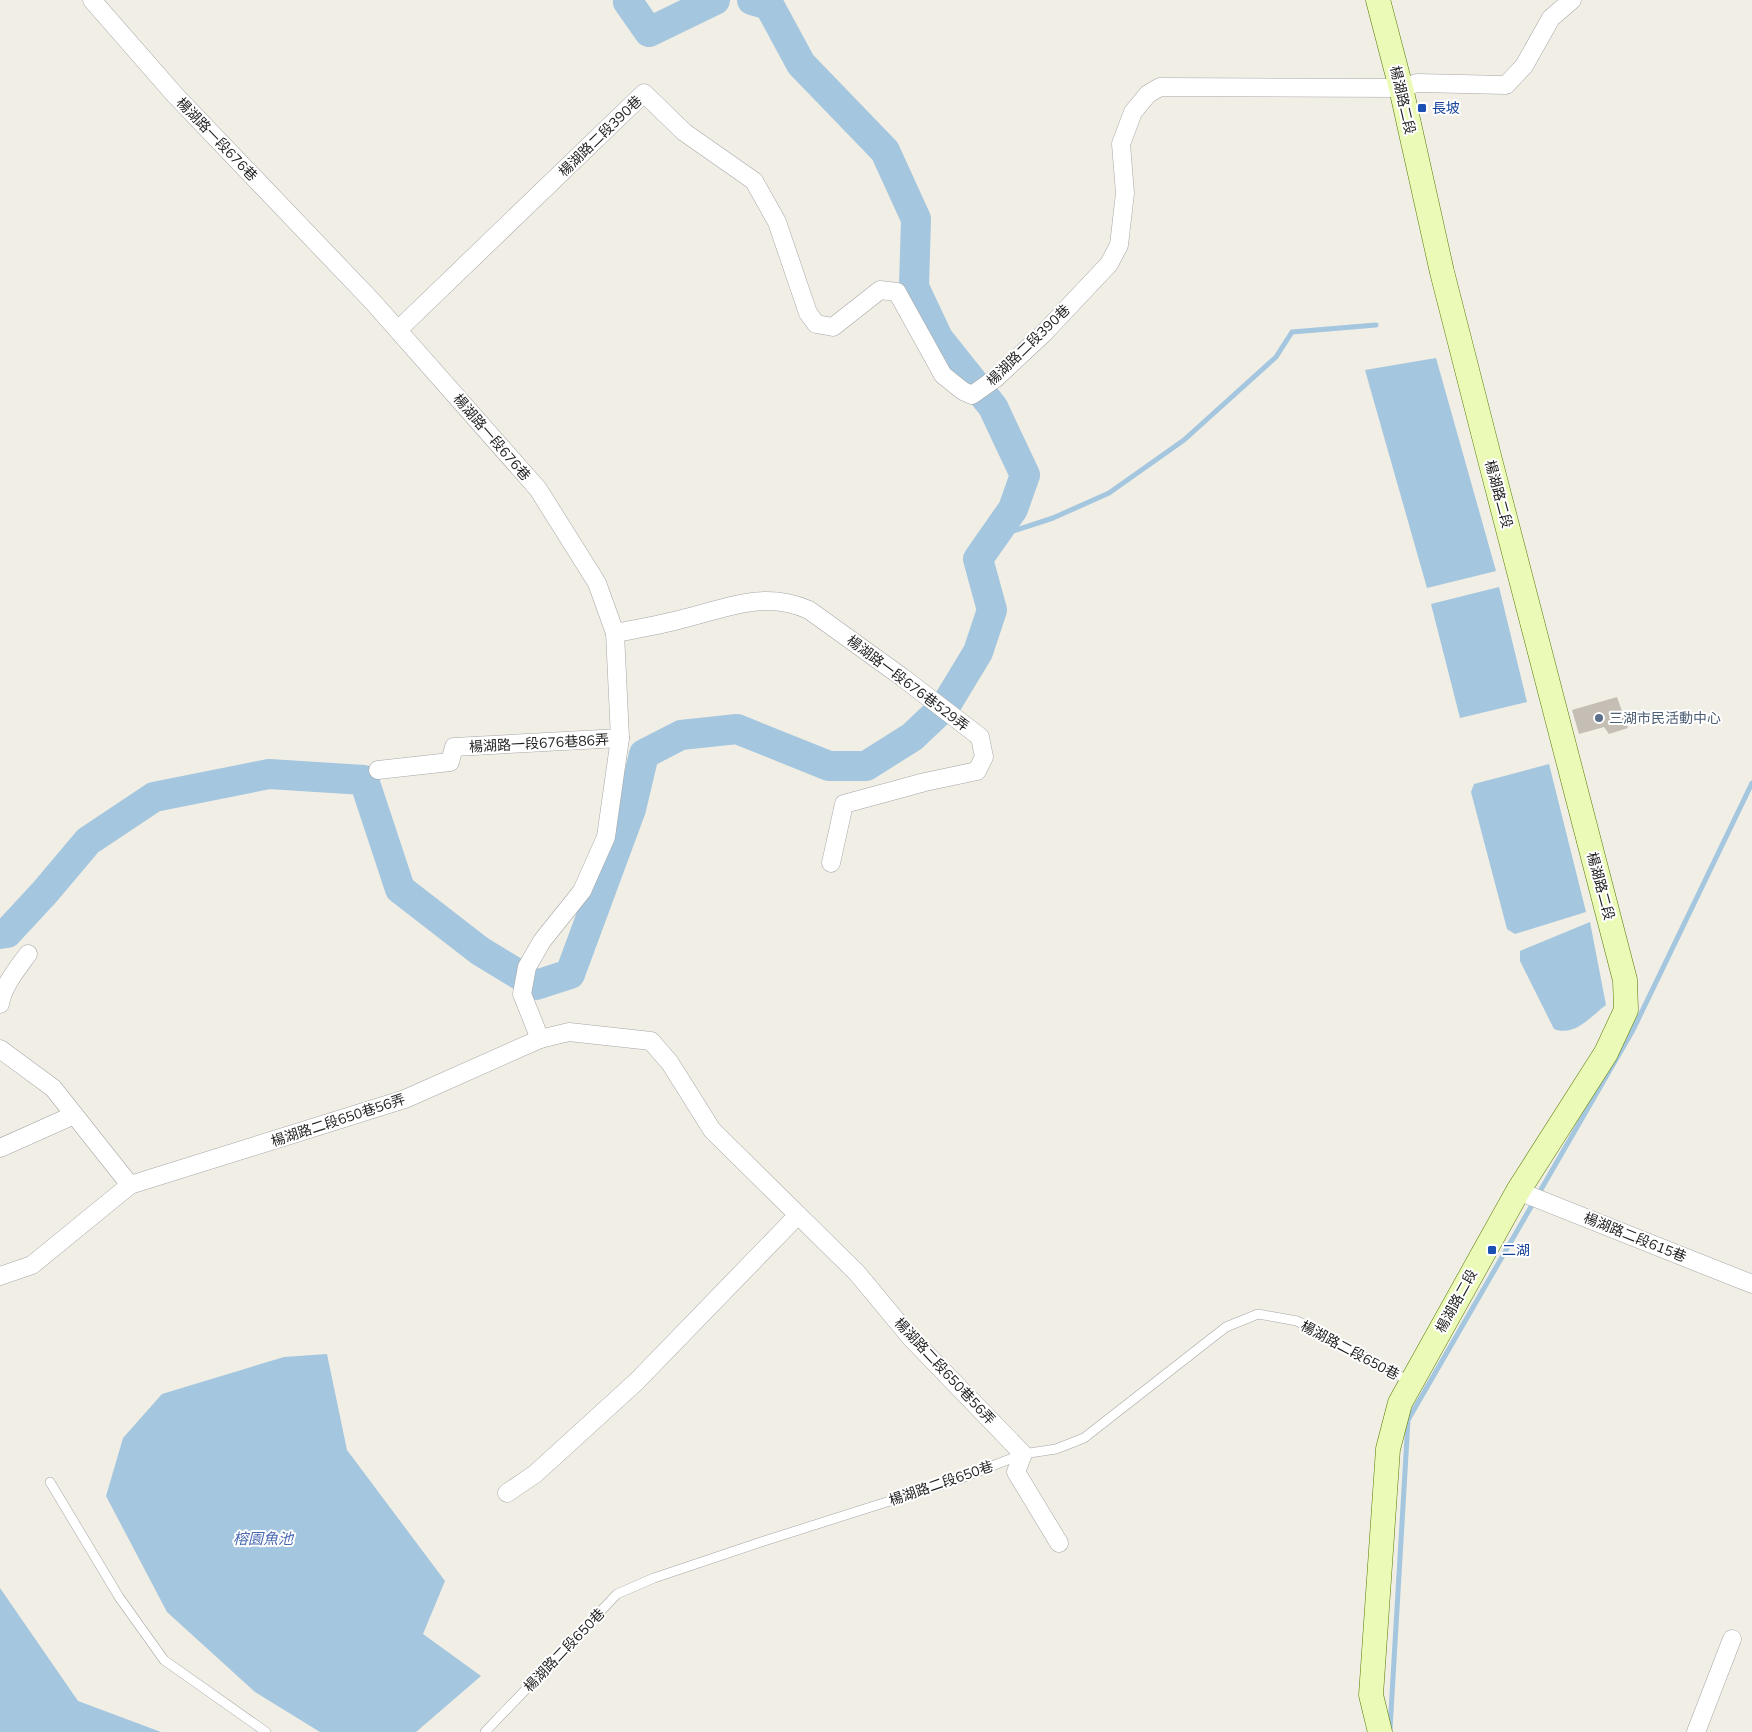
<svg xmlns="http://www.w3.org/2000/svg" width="1752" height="1732" viewBox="0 0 1752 1732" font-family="Mulish,'Noto Sans TC',sans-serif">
	<rect width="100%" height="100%" fill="#f0eee5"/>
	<g fill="#a4c6df">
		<path d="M 1436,358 L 1496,571 L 1427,588 L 1365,370 Z"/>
		<path d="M 1499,587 L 1527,702 L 1460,718 L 1431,604 Z"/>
		<path d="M 1549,764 L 1586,912 L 1515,934 L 1507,929 L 1471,792 L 1474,784 Z"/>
		<path d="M 1590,922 L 1606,1005 C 1590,1017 1575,1037 1554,1029 L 1520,961 L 1520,951 Z"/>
		<path d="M 327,1354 L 347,1450 L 445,1581 L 423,1634 L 481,1676 L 416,1732 L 320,1732 L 255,1692 L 167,1612 L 106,1496 L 123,1438 L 162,1394 L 284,1357 Z"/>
		<path d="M 0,1588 L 78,1701 L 161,1732 L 0,1732 Z"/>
	</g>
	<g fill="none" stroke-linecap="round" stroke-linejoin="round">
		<g stroke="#a4c6df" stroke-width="5">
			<path d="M 992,538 L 1053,518 L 1109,493 L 1184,440 L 1276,357 L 1292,332 L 1376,325"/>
			<path d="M 1390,1729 L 1408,1420 L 1633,1030 L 1752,783"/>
		</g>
		<g stroke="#a4c6df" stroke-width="30">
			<path d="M 629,0 L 628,2 L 649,32 L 715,0"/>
			<path d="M 0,934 L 7,933 L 45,892 L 88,841 L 154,797 L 269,774 L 364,780 L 400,889 L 480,951 L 536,985 L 570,974 L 631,809 L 644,754 L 681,735 L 737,729 L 829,766 L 866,766 L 912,737 L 946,705 L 978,652 L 992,610 L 978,559 L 1013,509 L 1025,475 L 993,407 L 938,338 L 914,287 L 916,219 L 885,151 L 801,64 L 769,5 L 752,0"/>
		</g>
	</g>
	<path fill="#c5beb4" d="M 1617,697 L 1628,728 L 1609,734 L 1604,727 L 1579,734 L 1572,710 Z"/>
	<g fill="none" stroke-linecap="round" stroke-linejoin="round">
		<g stroke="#a6a6a6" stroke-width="10">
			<g id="lane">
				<path d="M 50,1482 L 119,1597 L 164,1660 L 266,1732"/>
				<path d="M 485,1732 L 617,1594 L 654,1578 L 764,1541 L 959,1479 L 1023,1454 L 1056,1449 L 1084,1438 L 1226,1327 L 1258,1314 L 1297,1321 L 1411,1382"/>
			</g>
		</g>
		<g stroke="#a6a6a6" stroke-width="19">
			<g id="street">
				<path d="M 92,0 L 175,95 L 373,302 L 538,489 L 597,583 L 615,633 L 620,738 L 606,837 L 582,891 L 542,941 L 527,967 L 522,994 L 540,1039 L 569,1032 L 651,1041 L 670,1063 L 712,1130 L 857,1273 L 911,1338 L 1023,1454 L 1016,1472 L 1059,1543"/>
				<path d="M 398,330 L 644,93 L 684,132 L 754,181 L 777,222 L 808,313 L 816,324 L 833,327 L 880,290 L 897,292 L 943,375 L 963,391 L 972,395 L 996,378 L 1043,334 L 1109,264 L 1119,245 L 1125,193 L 1121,144 L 1133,112 L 1148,94 L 1160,87 L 1401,88 L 1417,83 L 1506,85 L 1524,66 L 1551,18 L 1572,0"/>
				<path d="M 615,633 C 637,629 660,625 682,619 C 727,608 764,590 809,610 L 902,677 L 980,737 L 984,757 L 977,771 L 925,782 L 844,804 L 831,863"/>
				<path d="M 378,770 L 450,762 L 454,747 L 620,738"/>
				<path d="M 0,1004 C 3,986 17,969 28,954"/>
				<path d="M 0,1049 L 53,1088 L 130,1185"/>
				<path d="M 0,1148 L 74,1115"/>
				<path d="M 1518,1191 L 1752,1284"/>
				<path d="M 0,1276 L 32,1265 L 130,1185 L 405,1099 L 540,1039"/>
				<path d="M 507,1493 L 535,1474 L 636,1382 L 798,1215"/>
				<path d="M 1696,1732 L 1732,1639"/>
			</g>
		</g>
		<g stroke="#567a01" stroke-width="25">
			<path id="secondary" d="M 1378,0 L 1401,88 L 1442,272 L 1489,456 L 1625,980 L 1626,1010 L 1606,1053 L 1518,1191 L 1400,1403 L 1388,1449 L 1371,1695 L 1380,1732"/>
		</g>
		<use href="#lane" stroke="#fff" stroke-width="9"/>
		<use href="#street" stroke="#fff" stroke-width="18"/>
		<use href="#secondary" stroke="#ebfbb7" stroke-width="24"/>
	</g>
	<g fill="#1a4fb4" stroke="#fff" stroke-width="2">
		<rect x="1417" y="103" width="10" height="10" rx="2.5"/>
		<rect x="1487" y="1245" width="10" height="10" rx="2.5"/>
	</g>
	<circle fill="#5c6f8a" stroke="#fff" stroke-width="2" cx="1599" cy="718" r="5"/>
	<g text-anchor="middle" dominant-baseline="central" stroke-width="4" stroke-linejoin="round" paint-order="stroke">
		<g font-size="14" fill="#1f1f1f" stroke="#fff">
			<text transform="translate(1403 100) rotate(77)">楊湖路二段</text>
			<text transform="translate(600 136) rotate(-44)">楊湖路二段390巷</text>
			<text transform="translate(217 139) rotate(46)">楊湖路一段676巷</text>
			<text transform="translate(1028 345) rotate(-44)">楊湖路二段390巷</text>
			<text transform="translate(492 437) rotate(49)">楊湖路一段676巷</text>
			<text transform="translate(1499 494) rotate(75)">楊湖路二段</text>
			<text transform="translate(908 683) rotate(37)">楊湖路一段676巷529弄</text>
			<text transform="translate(539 743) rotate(-3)">楊湖路一段676巷86弄</text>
			<text transform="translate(1601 886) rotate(75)">楊湖路二段</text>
			<text transform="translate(338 1120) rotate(-18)">楊湖路二段650巷56弄</text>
			<text transform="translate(1635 1237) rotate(22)">楊湖路二段615巷</text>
			<text transform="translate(1456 1301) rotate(-61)">楊湖路二段</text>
			<text transform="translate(1350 1350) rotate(28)">楊湖路二段650巷</text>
			<text transform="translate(945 1371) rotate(47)">楊湖路二段650巷56弄</text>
			<text transform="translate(941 1483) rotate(-19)">楊湖路二段650巷</text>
			<text transform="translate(564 1650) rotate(-46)">楊湖路二段650巷</text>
		</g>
		<g font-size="14" fill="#164399" stroke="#fff" text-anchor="start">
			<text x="1432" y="108">長坡</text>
			<text x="1502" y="1250">二湖</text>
		</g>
		<g font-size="14" fill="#4e5e75" stroke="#fff" text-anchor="start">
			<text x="1609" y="718">三湖市民活動中心</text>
		</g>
		<g font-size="15" font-style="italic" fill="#4868b2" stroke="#fff">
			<text x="263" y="1538">榕園魚池</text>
		</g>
	</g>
</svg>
